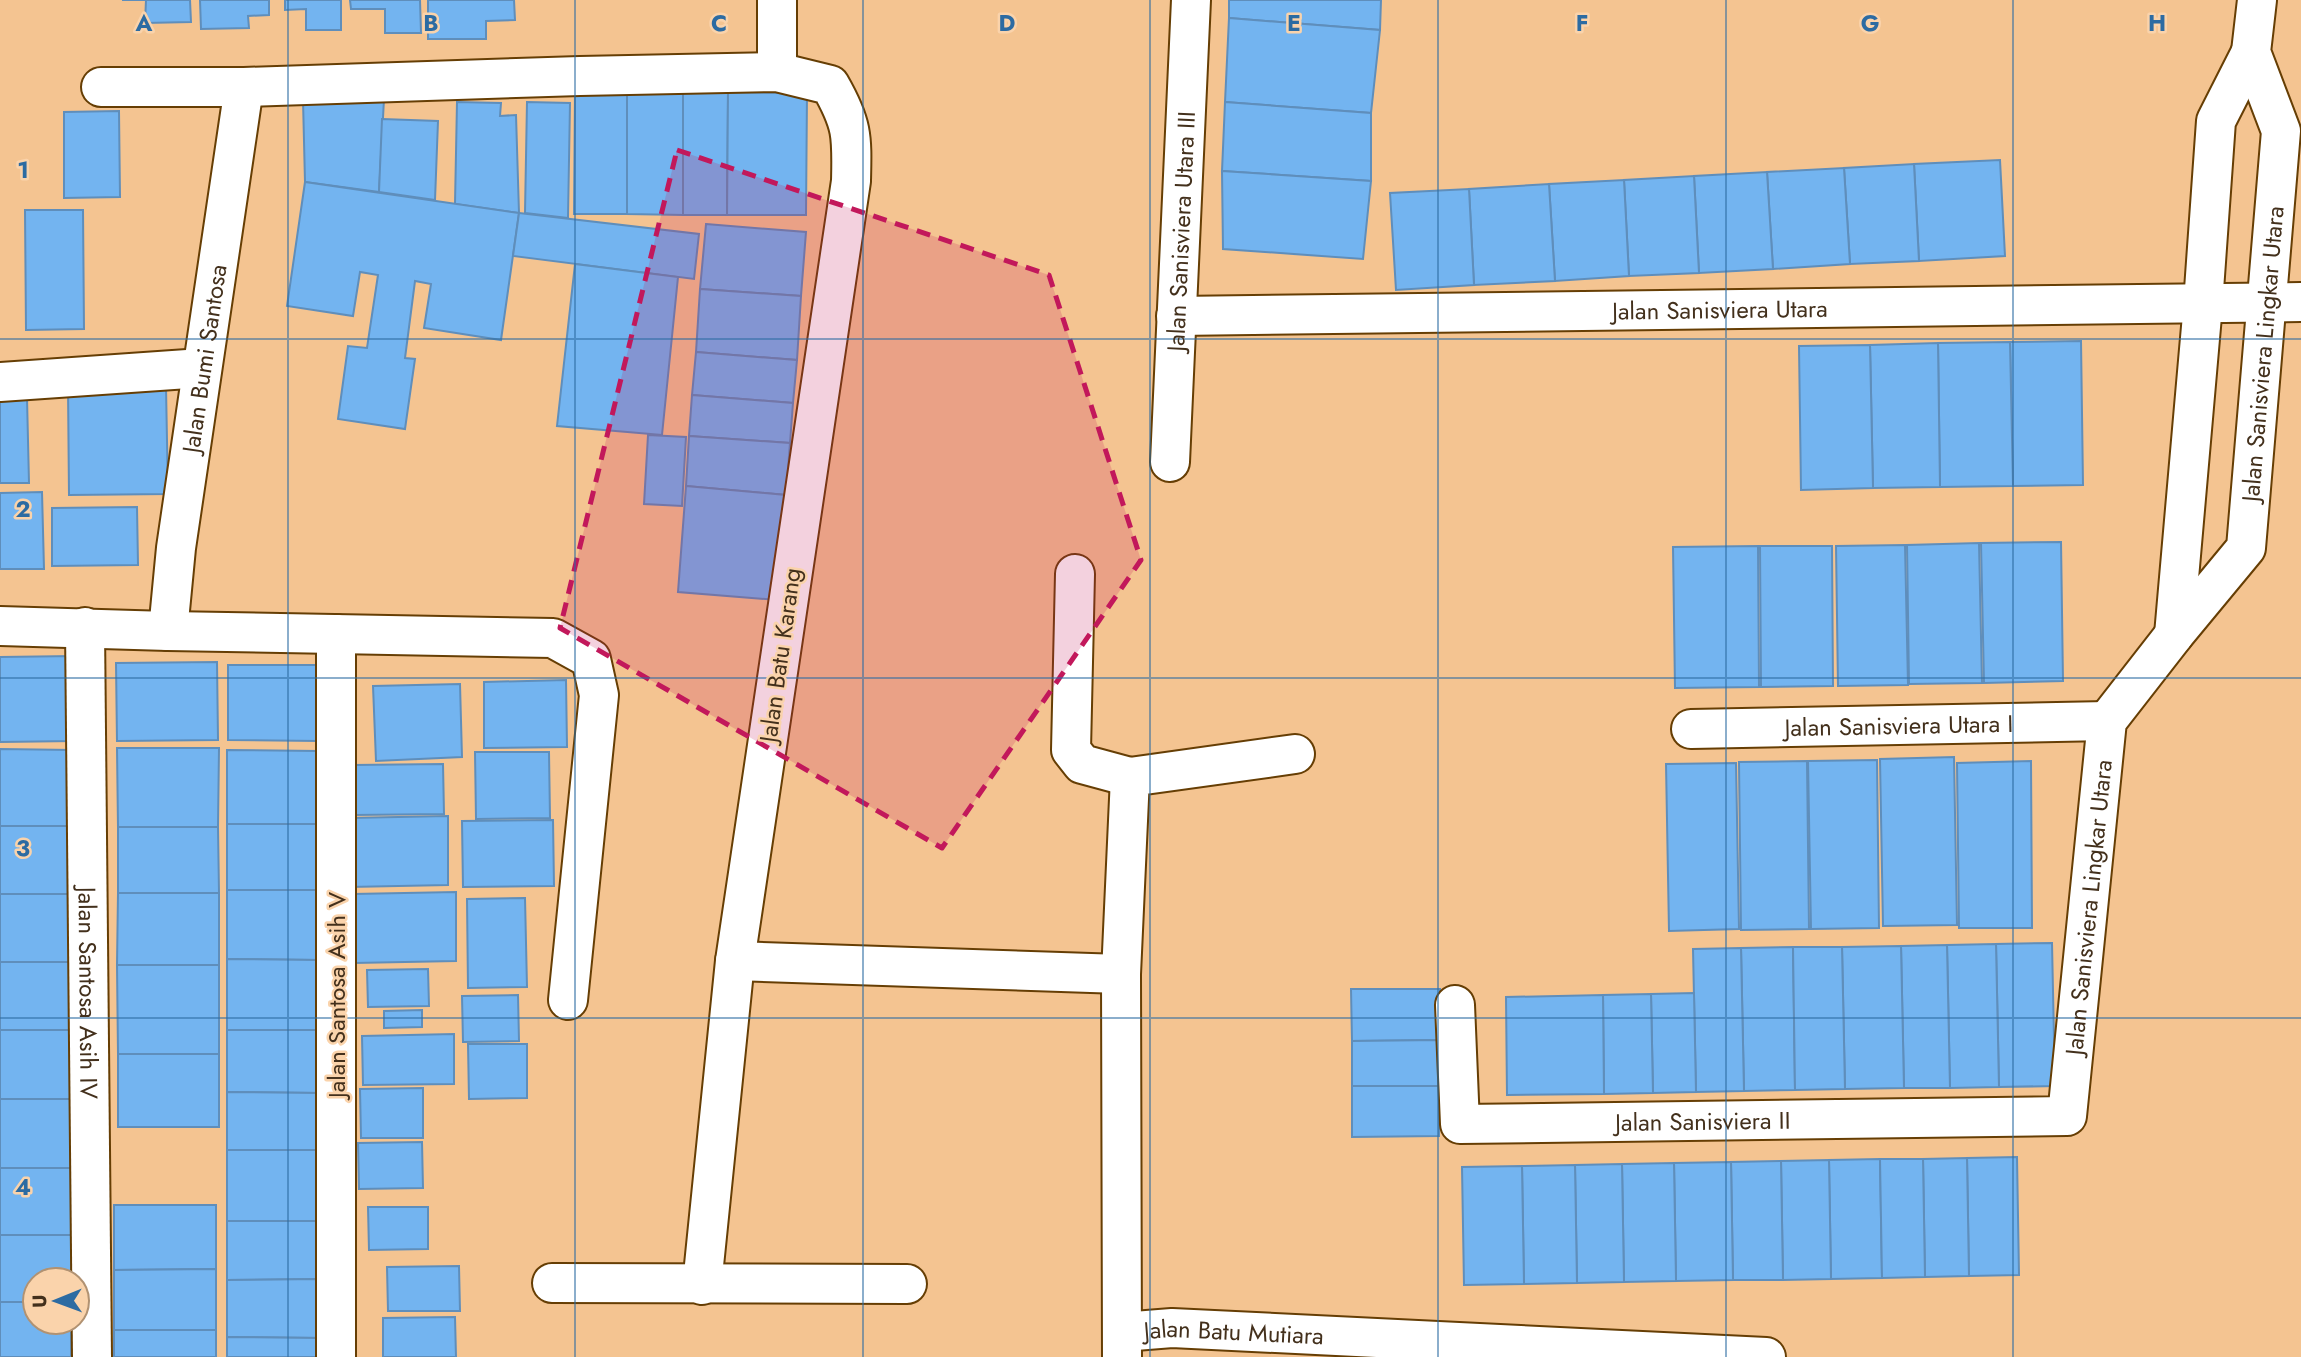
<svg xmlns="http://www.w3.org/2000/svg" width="2301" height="1357" viewBox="0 0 2301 1357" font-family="Jost,sans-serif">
	<rect width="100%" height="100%" fill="#f4c491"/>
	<g fill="#73b4f0" stroke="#5f8ebb" stroke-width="2">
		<path d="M 122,0 L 190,0 L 191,22 L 145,23 L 146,0 Z"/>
		<path d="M 200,0 L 269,0 L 269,15 L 248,16 L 249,28 L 201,29 Z"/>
		<path d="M 285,0 L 341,0 L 341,30 L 306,30 L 306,9 L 285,10 Z"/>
		<path d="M 350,0 L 420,0 L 421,33 L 385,33 L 385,9 L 351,9 Z"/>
		<path d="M 428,0 L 514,0 L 515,20 L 486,21 L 486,39 L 428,39 Z"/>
		<path d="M 1229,0 L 1381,0 L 1380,30 L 1229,18 Z"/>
		<path d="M 1229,18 L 1380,30 L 1371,113 L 1225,102 Z"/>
		<path d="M 575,92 L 627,92 L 627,214 L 574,214 Z"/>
		<path d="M 627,92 L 683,92 L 683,215 L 627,214 Z"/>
		<path d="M 683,92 L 728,92 L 727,215 L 683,215 Z"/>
		<path d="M 728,92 L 807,93 L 806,215 L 727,215 Z"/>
		<path d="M 384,99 L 379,192 L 305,182 L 303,100 Z"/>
		<path d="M 457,102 L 501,103 L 500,116 L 516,115 L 519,213 L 455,204 Z"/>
		<path d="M 527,102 L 570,103 L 568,218 L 525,213 Z"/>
		<path d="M 1225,102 L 1371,113 L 1371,181 L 1222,171 Z"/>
		<path d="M 119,111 L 120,197 L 64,198 L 64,112 Z"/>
		<path d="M 382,119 L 438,121 L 435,200 L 379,192 Z"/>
		<path d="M 2000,160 L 2005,256 L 1919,261 L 1914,164 Z"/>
		<path d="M 1914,164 L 1919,261 L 1850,264 L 1844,168 Z"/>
		<path d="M 1844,168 L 1850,264 L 1773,269 L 1767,172 Z"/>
		<path d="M 1222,171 L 1371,181 L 1363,259 L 1223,249 Z"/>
		<path d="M 1767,172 L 1773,269 L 1699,273 L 1694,176 Z"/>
		<path d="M 1694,176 L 1699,273 L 1629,276 L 1624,180 Z"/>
		<path d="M 1624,180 L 1629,276 L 1555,281 L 1549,184 Z"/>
		<path d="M 305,182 L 519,213 L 501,340 L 424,328 L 431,284 L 415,281 L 405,358 L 415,359 L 405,429 L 338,419 L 348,346 L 367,348 L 378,275 L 360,272 L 353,316 L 287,306 Z"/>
		<path d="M 1549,184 L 1555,281 L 1474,285 L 1469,189 Z"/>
		<path d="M 1469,189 L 1474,285 L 1396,290 L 1390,193 Z"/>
		<path d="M 25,210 L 83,210 L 84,329 L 26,330 Z"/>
		<path d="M 519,213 L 699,234 L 694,279 L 513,256 Z"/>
		<path d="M 706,224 L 806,232 L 801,296 L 700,289 Z"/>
		<path d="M 575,264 L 678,277 L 662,435 L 557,426 Z"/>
		<path d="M 700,289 L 801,296 L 797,360 L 696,352 Z"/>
		<path d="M 2081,341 L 2083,485 L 2013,486 L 2010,342 Z"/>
		<path d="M 2010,342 L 2013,486 L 1940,487 L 1938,343 Z"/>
		<path d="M 1938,343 L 1940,487 L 1873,488 L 1870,345 Z"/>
		<path d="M 1870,345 L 1873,488 L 1801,490 L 1799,346 Z"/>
		<path d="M 696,352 L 797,360 L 793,403 L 692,395 Z"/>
		<path d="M 166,387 L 168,494 L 69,495 L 68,388 Z"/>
		<path d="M 692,395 L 793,403 L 790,443 L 689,436 Z"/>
		<path d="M 0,398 L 27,398 L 29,483 L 0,483 Z"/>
		<path d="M 648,435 L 686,437 L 682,506 L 644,504 Z"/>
		<path d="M 689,436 L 790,443 L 786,495 L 686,486 Z"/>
		<path d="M 686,486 L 786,495 L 778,600 L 678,592 Z"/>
		<path d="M 42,492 L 44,569 L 0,569 L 0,493 Z"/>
		<path d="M 137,507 L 138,565 L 52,566 L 52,508 Z"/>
		<path d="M 2061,542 L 2063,681 L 1984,683 L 1981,543 Z"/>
		<path d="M 1979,543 L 1982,683 L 1909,684 L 1907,545 Z"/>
		<path d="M 1905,545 L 1908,685 L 1838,686 L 1836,546 Z"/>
		<path d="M 1758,546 L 1759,687 L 1675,688 L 1673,547 Z"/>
		<path d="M 1760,546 L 1832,546 L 1833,686 L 1761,687 Z"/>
		<path d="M 74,656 L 74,741 L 0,742 L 0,657 Z"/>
		<path d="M 217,662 L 218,740 L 117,741 L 116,663 Z"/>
		<path d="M 228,665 L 319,665 L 318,741 L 228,740 Z"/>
		<path d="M 566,680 L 567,747 L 484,748 L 484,682 Z"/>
		<path d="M 460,684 L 462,757 L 376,761 L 373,686 Z"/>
		<path d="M 117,748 L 219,748 L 218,827 L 118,827 Z"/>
		<path d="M 0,749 L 73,750 L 73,826 L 0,826 Z"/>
		<path d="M 227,750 L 318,751 L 319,824 L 227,824 Z"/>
		<path d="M 475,752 L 549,752 L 550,818 L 476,819 Z"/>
		<path d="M 1954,757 L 1957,925 L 1883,926 L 1880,759 Z"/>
		<path d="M 1877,760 L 1879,928 L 1811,929 L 1808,761 Z"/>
		<path d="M 1807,761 L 1809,929 L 1741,930 L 1739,762 Z"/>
		<path d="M 2031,761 L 2032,928 L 1959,928 L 1957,763 Z"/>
		<path d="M 1736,763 L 1739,929 L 1669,931 L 1666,764 Z"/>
		<path d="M 443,764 L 444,814 L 354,815 L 353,765 Z"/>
		<path d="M 448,816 L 448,885 L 349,887 L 348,818 Z"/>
		<path d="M 553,820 L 554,886 L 463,887 L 462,821 Z"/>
		<rect x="227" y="824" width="92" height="66"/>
		<rect x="0" y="826" width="73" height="68"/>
		<path d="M 118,827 L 218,827 L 219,893 L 118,893 Z"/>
		<path d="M 227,890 L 319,890 L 318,960 L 227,959 Z"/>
		<path d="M 456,892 L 456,961 L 354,963 L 353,894 Z"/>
		<path d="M 118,893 L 219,893 L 219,965 L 117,965 Z"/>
		<path d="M 0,894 L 73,894 L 72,962 L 0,962 Z"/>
		<path d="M 525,898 L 527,987 L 468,988 L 467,899 Z"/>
		<path d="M 2052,943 L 2055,1086 L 1999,1087 L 1996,944 Z"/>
		<path d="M 1996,944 L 1999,1087 L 1950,1088 L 1947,945 Z"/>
		<path d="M 1947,945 L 1950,1088 L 1904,1088 L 1901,946 Z"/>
		<path d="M 1901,946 L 1904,1088 L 1845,1089 L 1842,947 Z"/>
		<path d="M 1793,947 L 1795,1090 L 1744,1091 L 1741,948 Z"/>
		<path d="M 1793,947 L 1842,947 L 1845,1089 L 1795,1090 Z"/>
		<path d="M 1741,948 L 1744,1091 L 1696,1092 L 1693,949 Z"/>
		<path d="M 227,959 L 318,960 L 319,1030 L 227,1030 Z"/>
		<rect x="0" y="962" width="72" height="68"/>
		<path d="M 117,965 L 219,965 L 219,1054 L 118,1054 Z"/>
		<path d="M 428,969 L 429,1006 L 368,1007 L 367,970 Z"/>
		<path d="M 1351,989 L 1440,989 L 1440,1040 L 1352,1041 Z"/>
		<path d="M 1694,993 L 1696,1092 L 1653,1093 L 1651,994 Z"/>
		<path d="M 1651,994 L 1653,1093 L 1604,1094 L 1603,995 Z"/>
		<path d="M 518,995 L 519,1041 L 463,1042 L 462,996 Z"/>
		<path d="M 1603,995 L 1604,1094 L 1507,1095 L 1506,997 Z"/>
		<path d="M 422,1010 L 422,1027 L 384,1028 L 384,1011 Z"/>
		<rect x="0" y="1030" width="72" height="69"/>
		<path d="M 227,1030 L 319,1030 L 319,1093 L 227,1092 Z"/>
		<path d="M 454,1034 L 454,1084 L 363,1085 L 362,1036 Z"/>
		<path d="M 1440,1040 L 1439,1086 L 1352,1086 L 1352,1041 Z"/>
		<path d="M 468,1044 L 527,1044 L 527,1098 L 469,1099 Z"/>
		<rect x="118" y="1054" width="101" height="73"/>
		<path d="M 1352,1086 L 1439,1086 L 1439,1136 L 1352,1137 Z"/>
		<path d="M 423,1088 L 423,1138 L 361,1138 L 360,1089 Z"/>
		<path d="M 227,1092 L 319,1093 L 319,1150 L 227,1150 Z"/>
		<path d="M 0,1099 L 72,1099 L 71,1168 L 0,1168 Z"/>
		<path d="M 422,1142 L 423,1188 L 359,1189 L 358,1143 Z"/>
		<rect x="227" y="1150" width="92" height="71"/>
		<path d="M 2017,1157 L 2019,1275 L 1969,1276 L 1967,1158 Z"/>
		<path d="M 1967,1158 L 1969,1276 L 1925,1277 L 1923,1159 Z"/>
		<path d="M 1880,1159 L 1882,1278 L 1831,1279 L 1829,1160 Z"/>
		<path d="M 1880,1159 L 1923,1159 L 1925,1277 L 1882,1278 Z"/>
		<path d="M 1829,1160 L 1831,1279 L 1783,1280 L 1781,1161 Z"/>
		<path d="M 1781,1161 L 1783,1280 L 1733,1280 L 1731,1162 Z"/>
		<path d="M 1731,1162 L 1733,1280 L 1676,1281 L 1674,1163 Z"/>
		<path d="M 1674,1163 L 1676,1281 L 1624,1282 L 1622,1164 Z"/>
		<path d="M 1622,1164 L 1624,1282 L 1577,1283 L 1575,1165 Z"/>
		<path d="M 1575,1165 L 1577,1283 L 1524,1284 L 1522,1166 Z"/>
		<path d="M 1522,1166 L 1524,1284 L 1464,1285 L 1462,1167 Z"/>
		<path d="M 0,1168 L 71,1168 L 72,1235 L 0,1235 Z"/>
		<path d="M 114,1205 L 216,1205 L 216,1269 L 114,1270 Z"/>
		<path d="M 368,1207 L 428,1207 L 428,1249 L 369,1250 Z"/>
		<path d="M 227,1221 L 319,1221 L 319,1279 L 227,1280 Z"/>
		<path d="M 0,1235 L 72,1235 L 71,1280 L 35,1280 L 35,1302 L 0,1302 Z"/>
		<path d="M 459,1266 L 460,1311 L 388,1311 L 387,1267 Z"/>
		<path d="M 216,1269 L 216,1330 L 114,1330 L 114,1270 Z"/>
		<path d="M 319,1279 L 320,1338 L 227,1337 L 227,1280 Z"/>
		<path d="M 0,1302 L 35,1302 L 35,1322 L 71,1322 L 71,1357 L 0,1357 Z"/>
		<path d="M 455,1317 L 456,1357 L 383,1357 L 383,1318 Z"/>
		<rect x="114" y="1330" width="102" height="27"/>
		<path d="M 227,1337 L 320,1338 L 320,1357 L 227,1357 Z"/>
	</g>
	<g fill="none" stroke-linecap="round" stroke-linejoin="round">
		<g stroke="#663e04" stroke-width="42">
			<g id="minor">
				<path d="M 777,0 L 777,72"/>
				<path d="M 101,87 L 244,87 L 580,76 L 777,72 L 830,85 C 853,125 852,137 851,181 L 735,961 L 702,1285"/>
				<path id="s1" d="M 1176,316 L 2301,302"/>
				<path d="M 0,382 L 202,368"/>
				<path id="s2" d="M 1170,462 L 1191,0"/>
				<path d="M 1075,574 L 1071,750 L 1082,764 L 1130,777"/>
				<path d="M 0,626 L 168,631 L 553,638 L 591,659 L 599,695 L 568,1000"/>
				<path id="s3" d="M 85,627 L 92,1357"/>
				<path id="s4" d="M 168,631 L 176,548 L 244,87"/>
				<path d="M 336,634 L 336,1357"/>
				<path d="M 2174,635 L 2203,304 L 2216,121 L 2251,52"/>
				<path id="s5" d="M 1691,729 L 2107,721"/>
				<path d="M 735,961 L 1121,974"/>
				<path id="s6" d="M 1455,1005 L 1460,1124 L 2067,1116 L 2107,721 L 2174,635 L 2246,548 L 2281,131 L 2251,52 L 2257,0"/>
				<path d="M 552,1283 L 907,1284"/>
				<path id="s7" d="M 1122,1332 L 1172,1328 L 1766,1357"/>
				<path d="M 1122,1357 L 1121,974 L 1130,777 L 1295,754"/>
			</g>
		</g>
		<use href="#minor" stroke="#fff" stroke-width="38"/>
	</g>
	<path fill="#c2185b" fill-opacity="0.2" stroke="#c2185b" stroke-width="5" stroke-dasharray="14 9" stroke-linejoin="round" d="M 677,150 L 1049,275 L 1141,560 L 942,848 L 560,628 Z"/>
	<path fill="none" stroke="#2c6ba2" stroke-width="2" stroke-opacity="0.55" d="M 288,0 L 288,1357M 575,0 L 575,1357M 863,0 L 863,1357M 1150,0 L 1150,1357M 1438,0 L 1438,1357M 1726,0 L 1726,1357M 2013,0 L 2013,1357M 0,339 L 2301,339M 0,678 L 2301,678M 0,1018 L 2301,1018"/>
	<g text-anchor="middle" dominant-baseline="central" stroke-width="5" stroke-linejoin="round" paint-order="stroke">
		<g font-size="24" fill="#43301c" stroke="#fad3ab">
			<text stroke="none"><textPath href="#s2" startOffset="231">Jalan Sanisviera Utara III</textPath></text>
			<text stroke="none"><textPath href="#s1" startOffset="544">Jalan Sanisviera Utara</textPath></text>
			<text stroke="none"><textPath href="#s6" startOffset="1540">Jalan Sanisviera Lingkar Utara</textPath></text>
			<text stroke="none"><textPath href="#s4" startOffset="275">Jalan Bumi Santosa</textPath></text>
			<text transform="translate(780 655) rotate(-82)">Jalan Batu Karang</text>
			<text stroke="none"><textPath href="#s5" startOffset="208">Jalan Sanisviera Utara I</textPath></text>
			<text stroke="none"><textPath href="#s6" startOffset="936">Jalan Sanisviera Lingkar Utara</textPath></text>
			<text stroke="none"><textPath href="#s3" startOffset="366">Jalan Santosa Asih IV</textPath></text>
			<text transform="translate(336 995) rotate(-90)">Jalan Santosa Asih V</text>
			<text stroke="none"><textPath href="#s6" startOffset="362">Jalan Sanisviera II</textPath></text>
			<text stroke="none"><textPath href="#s7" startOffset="112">Jalan Batu Mutiara</textPath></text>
		</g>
	</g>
	<g font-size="23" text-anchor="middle" font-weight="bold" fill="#2c6ba2" stroke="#fad3ab" stroke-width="5" stroke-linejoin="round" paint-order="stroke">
		<text x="144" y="31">A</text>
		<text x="431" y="31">B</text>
		<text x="719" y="31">C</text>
		<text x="1007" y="31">D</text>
		<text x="1294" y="31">E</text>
		<text x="1582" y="31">F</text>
		<text x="1870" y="31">G</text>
		<text x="2157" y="31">H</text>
		<text x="23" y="178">1</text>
		<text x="23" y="517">2</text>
		<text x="23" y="856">3</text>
		<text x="23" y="1195">4</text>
	</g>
	<g transform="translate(56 1301) rotate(269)"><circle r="33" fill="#fad3ab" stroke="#b19272" stroke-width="2"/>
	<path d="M0-5L12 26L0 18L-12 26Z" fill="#2c6ba2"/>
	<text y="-10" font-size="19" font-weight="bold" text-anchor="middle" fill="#43301c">U</text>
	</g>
</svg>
